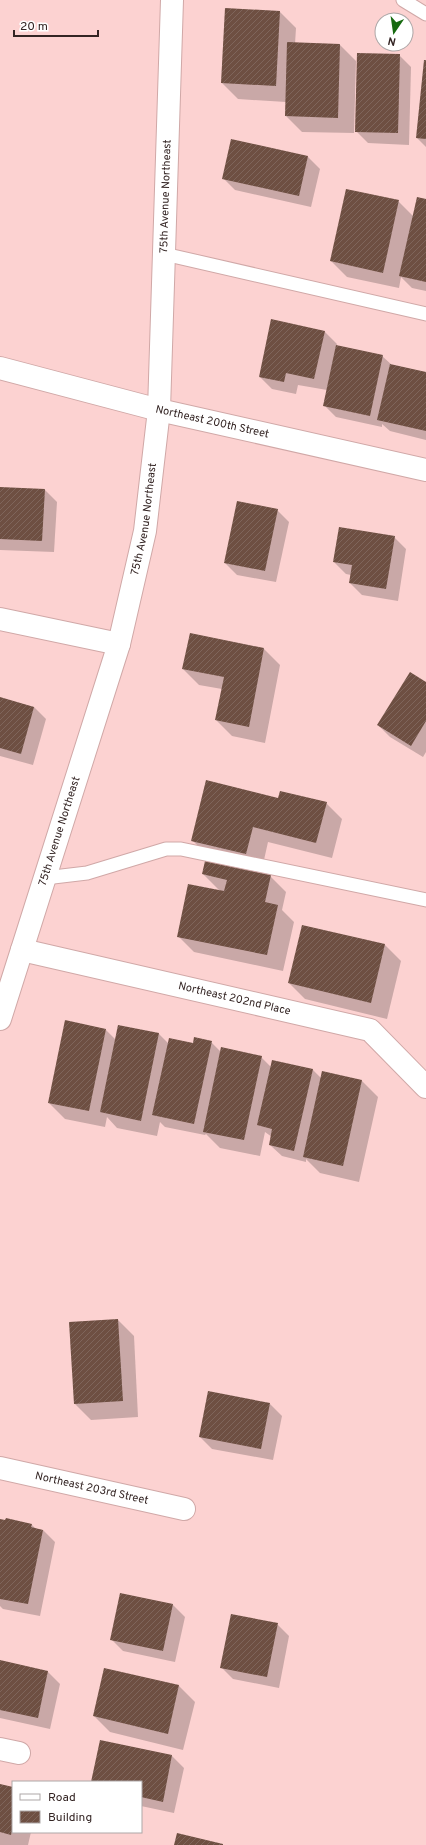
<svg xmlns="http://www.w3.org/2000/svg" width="426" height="1845" viewBox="0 0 426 1845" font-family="Overpass,sans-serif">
	<defs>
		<pattern id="building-hatch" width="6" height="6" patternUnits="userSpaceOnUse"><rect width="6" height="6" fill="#6e4f42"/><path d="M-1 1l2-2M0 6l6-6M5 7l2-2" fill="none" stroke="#7f655b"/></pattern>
	</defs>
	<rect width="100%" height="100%" fill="#fcd2d1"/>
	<g fill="#0003">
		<path d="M 280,12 L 296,28 L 295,44 L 340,45 L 356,61 L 354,133 L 302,132 L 286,116 L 286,102 L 238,99 L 222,83 Z"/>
		<path d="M 399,55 L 411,67 L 409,145 L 368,143 L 356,131 Z"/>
		<path d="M 426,61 L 426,147 L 417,138 Z"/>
		<path d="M 308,157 L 320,169 L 311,207 L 235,190 L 223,178 Z"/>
		<path d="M 426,200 L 426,291 L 412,288 L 401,277 L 399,288 L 347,277 L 331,261 L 398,201 L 414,217 Z"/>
		<path d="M 272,320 L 325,332 L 337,344 L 336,346 L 382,356 L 392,365 L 426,373 L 426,440 L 390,431 L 382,424 L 382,427 L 336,417 L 324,405 L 327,390 L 298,385 L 296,394 L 272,389 L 260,377 Z"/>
		<path d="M 0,488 L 45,490 L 57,502 L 54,552 L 0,550 Z"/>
		<path d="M 277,510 L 289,522 L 276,582 L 237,575 L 225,563 Z"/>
		<path d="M 394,537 L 406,549 L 398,601 L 362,595 L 350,583 L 351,575 L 346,574 L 334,562 Z"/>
		<path d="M 190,634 L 264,649 L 280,665 L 265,743 L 232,736 L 216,720 L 222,689 L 199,685 L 183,669 Z"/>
		<path d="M 426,683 L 426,752 L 423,757 L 390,737 L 378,725 Z"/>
		<path d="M 0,698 L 34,707 L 46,719 L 33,765 L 0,756 Z"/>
		<path d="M 279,799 L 326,803 L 342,819 L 332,858 L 268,842 L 262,869 L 208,856 L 192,840 Z"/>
		<path d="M 203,874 L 270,876 L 286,892 L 282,910 L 294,922 L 283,971 L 194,952 L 178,936 L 221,892 Z"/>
		<path d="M 303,926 L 385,945 L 401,961 L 387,1019 L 305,999 L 289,983 Z"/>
		<path d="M 119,1026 L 159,1034 L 169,1044 L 193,1045 L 211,1042 L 221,1052 L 261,1057 L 271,1067 L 273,1061 L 313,1070 L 322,1079 L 323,1072 L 362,1081 L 378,1097 L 359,1182 L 320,1173 L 306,1159 L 306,1162 L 282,1156 L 270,1145 L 272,1137 L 265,1132 L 260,1156 L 220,1148 L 206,1134 L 205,1135 L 165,1127 L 160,1122 L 157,1136 L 117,1128 L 107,1117 L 105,1127 L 65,1119 L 49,1103 L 106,1030 L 116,1040 Z"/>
		<path d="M 118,1320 L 134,1336 L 138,1417 L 91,1420 L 75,1404 Z"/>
		<path d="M 270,1404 L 282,1416 L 273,1460 L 212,1449 L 200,1437 Z"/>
		<path d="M 0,1520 L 31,1524 L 36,1529 L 43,1530 L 55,1542 L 40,1616 L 3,1609 L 0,1606 Z"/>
		<path d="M 173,1605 L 185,1617 L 175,1662 L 123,1651 L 111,1639 Z"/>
		<path d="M 277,1624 L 289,1636 L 279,1688 L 233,1679 L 221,1667 Z"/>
		<path d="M 0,1661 L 48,1672 L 60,1684 L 50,1729 L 0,1718 Z"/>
		<path d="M 179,1686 L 195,1702 L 183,1750 L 110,1732 L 94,1716 Z"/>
		<path d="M 101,1741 L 172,1756 L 184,1768 L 174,1813 L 141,1806 L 141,1782 L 92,1782 Z"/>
		<path d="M 0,1785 L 13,1788 L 13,1832 L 31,1832 L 28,1845 L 0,1845 Z"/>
	</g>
	<g fill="url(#building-hatch)">
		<path d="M 225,8 L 280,11 L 276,86 L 221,83 Z"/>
		<path d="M 287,42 L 340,44 L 338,118 L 285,116 Z"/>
		<path d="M 357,53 L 400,54 L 398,133 L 355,132 Z"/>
		<path d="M 424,60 L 426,60 L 426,139 L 416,138 Z"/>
		<path d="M 231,139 L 308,156 L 299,196 L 222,179 Z"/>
		<path d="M 346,189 L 399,200 L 383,273 L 330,261 Z"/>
		<path d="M 417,197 L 426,199 L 426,282 L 399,276 Z"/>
		<path d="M 271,319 L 325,331 L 314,379 L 286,373 L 284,382 L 259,377 Z"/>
		<path d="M 336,345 L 383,355 L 370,416 L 323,406 Z"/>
		<path d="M 390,364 L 426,372 L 426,431 L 377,420 Z"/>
		<path d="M 0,487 L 45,489 L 42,541 L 0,539 Z"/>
		<path d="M 237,501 L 278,509 L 265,571 L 224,563 Z"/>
		<path d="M 339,527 L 395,536 L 386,589 L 349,583 L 352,565 L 333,562 Z"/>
		<path d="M 190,633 L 264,648 L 249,727 L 215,720 L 224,677 L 182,669 Z"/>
		<path d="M 410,672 L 426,682 L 426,721 L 411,746 L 377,725 Z"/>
		<path d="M 0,697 L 34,707 L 21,754 L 0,748 Z"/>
		<path d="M 206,780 L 278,798 L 280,791 L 327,802 L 316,843 L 253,827 L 246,854 L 191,841 Z"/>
		<path d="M 205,861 L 271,875 L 265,902 L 278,905 L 267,955 L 177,937 L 188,884 L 224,891 L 227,880 L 202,874 Z"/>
		<path d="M 302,925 L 385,944 L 371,1003 L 288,983 Z"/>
		<path d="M 65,1020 L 106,1029 L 89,1111 L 48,1103 Z"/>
		<path d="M 118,1025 L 159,1033 L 141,1121 L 100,1112 Z"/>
		<path d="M 194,1037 L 212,1041 L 194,1124 L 152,1115 L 169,1038 L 193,1043 Z"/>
		<path d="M 221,1047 L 262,1056 L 244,1140 L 203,1132 Z"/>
		<path d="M 272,1060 L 313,1069 L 294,1151 L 269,1145 L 272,1129 L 257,1125 Z"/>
		<path d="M 322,1071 L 362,1080 L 343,1166 L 303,1157 Z"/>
		<path d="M 118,1319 L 123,1401 L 74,1404 L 69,1322 Z"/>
		<path d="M 208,1391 L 270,1403 L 261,1449 L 199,1437 Z"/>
		<path d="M 6,1518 L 32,1524 L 31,1527 L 43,1530 L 28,1604 L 0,1599 L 0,1519 L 5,1520 Z"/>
		<path d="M 120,1593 L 173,1604 L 163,1651 L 110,1640 Z"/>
		<path d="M 231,1614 L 278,1623 L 267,1677 L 220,1668 Z"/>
		<path d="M 0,1660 L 48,1671 L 38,1718 L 0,1710 Z"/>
		<path d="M 104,1668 L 179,1685 L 168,1734 L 93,1716 Z"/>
		<path d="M 100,1740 L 172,1755 L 163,1802 L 141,1797 L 141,1782 L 91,1782 Z"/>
		<path d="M 0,1784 L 13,1787 L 13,1827 L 11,1835 L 0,1832 Z"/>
		<path d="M 177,1833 L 223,1844 L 223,1845 L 174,1845 Z"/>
	</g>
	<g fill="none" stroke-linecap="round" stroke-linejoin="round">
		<g stroke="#d0a8a7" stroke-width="15">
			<g id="service">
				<path d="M 403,0 L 426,14"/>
				<path d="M 164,254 L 426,314"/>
				<path d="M 45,878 L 87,873 L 166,849 L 181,849 L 426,900"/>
			</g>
		</g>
		<g stroke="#d0a8a7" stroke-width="24">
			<g id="minor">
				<path id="s1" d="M 0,368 L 159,410 L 426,470"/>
				<path d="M 0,619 L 119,644"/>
				<path id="s2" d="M 22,950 L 370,1030 L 426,1087"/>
				<path id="s3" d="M 0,1468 L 184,1509"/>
				<path d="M 0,1749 L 19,1753"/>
			</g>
		</g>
		<g stroke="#d0a8a7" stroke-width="24">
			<g id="tertiary">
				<path id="s4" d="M 0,1019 L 119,644 L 145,531 L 159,410 L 172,0"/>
			</g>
		</g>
		<use href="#service" stroke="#fff" stroke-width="13"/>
		<use href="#minor" stroke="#fff" stroke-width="22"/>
		<use href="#tertiary" stroke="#fff" stroke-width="22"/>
	</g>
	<g text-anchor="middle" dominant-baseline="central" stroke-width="4" stroke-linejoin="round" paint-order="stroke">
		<g font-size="11" fill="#332423" stroke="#fff">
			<text stroke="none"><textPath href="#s4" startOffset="845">75th Avenue Northeast</textPath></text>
			<text stroke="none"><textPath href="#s1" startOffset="219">Northeast 200th Street</textPath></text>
			<text stroke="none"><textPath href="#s4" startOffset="521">75th Avenue Northeast</textPath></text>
			<text stroke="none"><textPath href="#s4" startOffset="197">75th Avenue Northeast</textPath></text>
			<text stroke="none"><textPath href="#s2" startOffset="218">Northeast 202nd Place</textPath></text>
			<text stroke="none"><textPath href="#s3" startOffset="94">Northeast 203rd Street</textPath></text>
		</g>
	</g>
	<rect x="12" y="1781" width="130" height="52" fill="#ffffff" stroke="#ada7a7"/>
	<rect x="20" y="1794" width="20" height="6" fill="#ffffff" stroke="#ada7a7"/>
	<text x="48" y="1801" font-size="12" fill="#332423">Road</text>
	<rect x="20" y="1811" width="20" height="12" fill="url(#building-hatch)" stroke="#ada7a7"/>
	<text x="48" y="1821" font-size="12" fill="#332423">Building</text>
	<g transform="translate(394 32) rotate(193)"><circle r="19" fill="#ffffff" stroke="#ada7a7"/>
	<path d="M0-3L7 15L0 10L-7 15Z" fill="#166a10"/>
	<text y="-6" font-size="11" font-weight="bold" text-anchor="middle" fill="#332423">N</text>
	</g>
	<path d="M14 30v6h84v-6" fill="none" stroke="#332423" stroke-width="2"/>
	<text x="20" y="30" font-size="12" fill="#332423" stroke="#ffffff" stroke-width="3" paint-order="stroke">20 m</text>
</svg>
